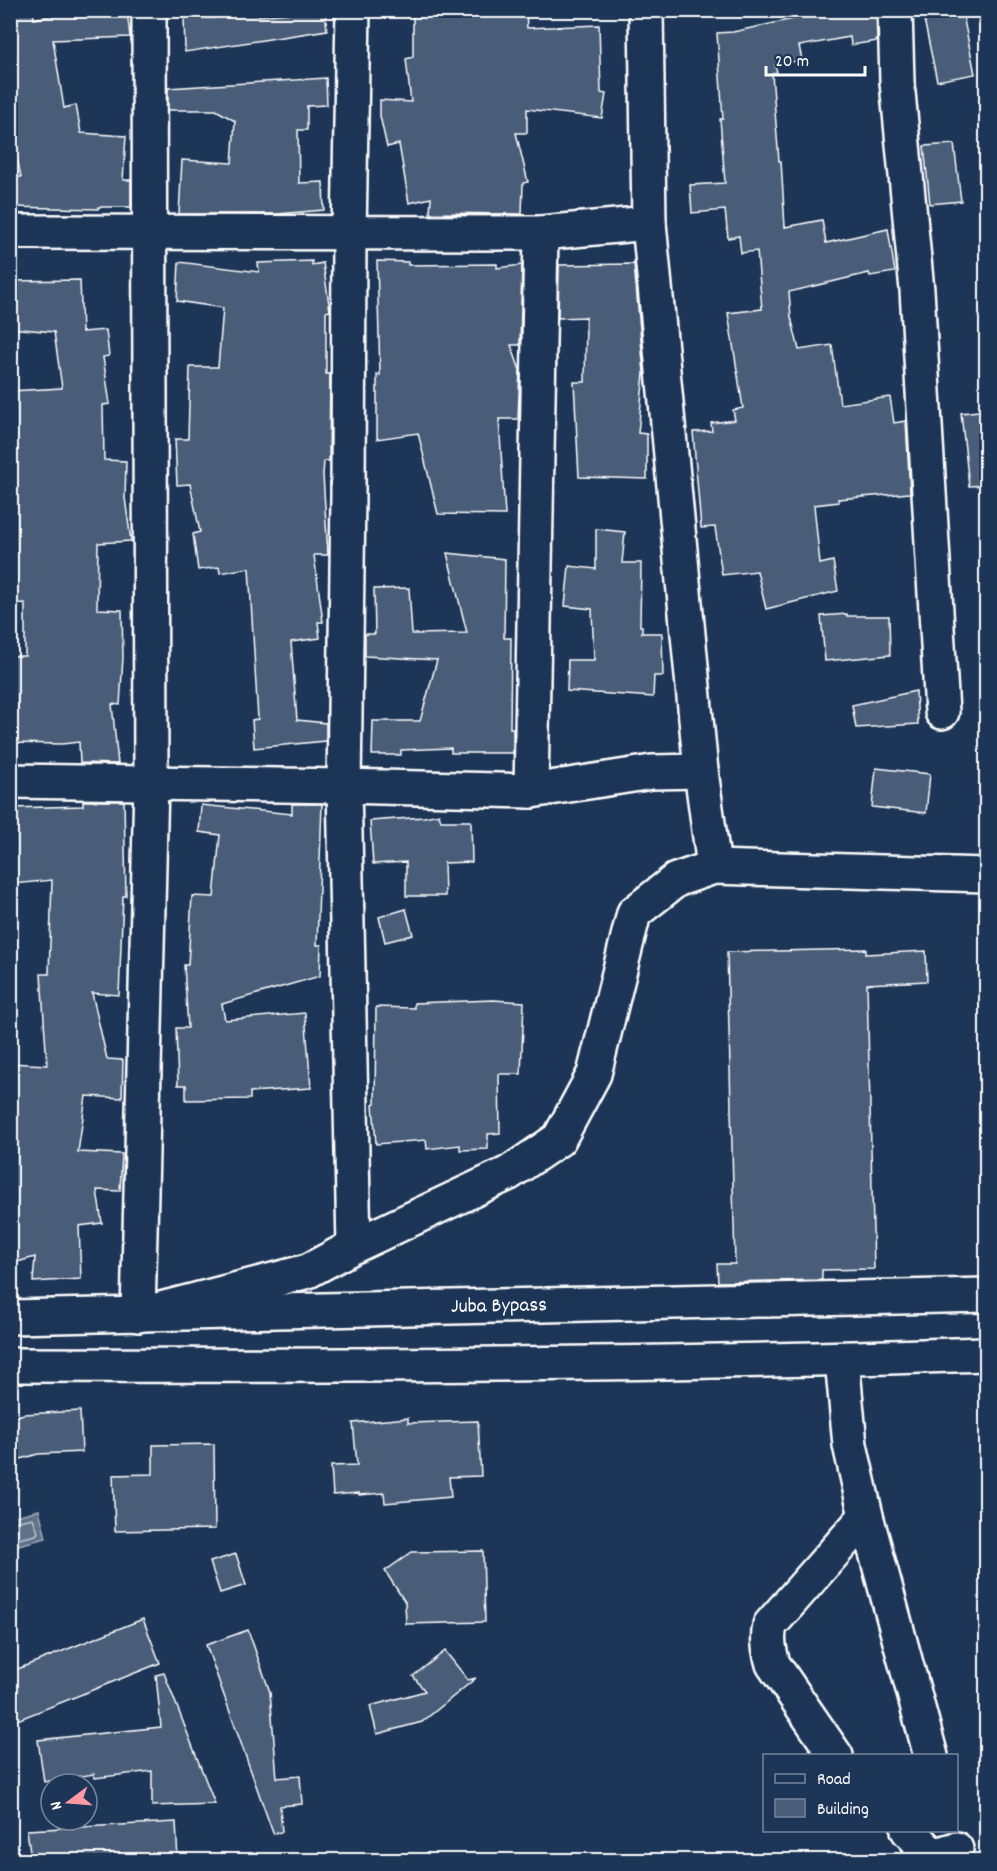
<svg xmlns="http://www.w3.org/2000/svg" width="997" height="1871" viewBox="0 0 997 1871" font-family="Dekko,sans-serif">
	<rect width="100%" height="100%" fill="#1d3557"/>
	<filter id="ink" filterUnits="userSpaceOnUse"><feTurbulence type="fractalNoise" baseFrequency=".0167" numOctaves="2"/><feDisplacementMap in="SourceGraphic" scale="12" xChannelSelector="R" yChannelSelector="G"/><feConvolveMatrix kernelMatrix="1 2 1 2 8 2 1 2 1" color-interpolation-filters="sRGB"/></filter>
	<g filter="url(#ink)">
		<path fill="#617289" stroke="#a0aab8" stroke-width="1.5" d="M 39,1510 L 46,1538 L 11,1547 L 11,1517 Z"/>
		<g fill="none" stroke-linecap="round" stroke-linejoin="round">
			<path stroke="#c0c7d0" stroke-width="1.5" d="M 10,1523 L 33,1518 L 38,1532 L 36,1535 L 10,1541"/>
		</g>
		<g fill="#4a5d79" stroke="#fff" stroke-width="1.5">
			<path d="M 10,10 L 33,10 L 34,19 L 81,10 L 127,10 L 130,37 L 53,40 L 64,108 L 76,105 L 81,133 L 126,136 L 123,180 L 131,180 L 131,207 L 98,207 L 98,209 L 10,207 L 10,177 L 21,177 L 10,124 L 10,118 L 18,117 L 10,72 Z"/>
			<path d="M 214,10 L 257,10 L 258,16 L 325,10 L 327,30 L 185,52 L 184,17 L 215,18 Z"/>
			<path d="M 413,10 L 526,10 L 527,28 L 599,25 L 601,93 L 606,94 L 602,118 L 527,109 L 527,133 L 516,133 L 528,182 L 523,183 L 522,214 L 430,213 L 431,198 L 409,203 L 399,144 L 387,147 L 380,116 L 380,100 L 411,102 L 406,59 L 413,57 Z"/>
			<path d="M 846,10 L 876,10 L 877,41 L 851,45 L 850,37 L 799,46 L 802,60 L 775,65 L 777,72 L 772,74 L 779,161 L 781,161 L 785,227 L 822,220 L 826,243 L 888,229 L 895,272 L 870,276 L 869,273 L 789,292 L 791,317 L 799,350 L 832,345 L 840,404 L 890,397 L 894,423 L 906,421 L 910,493 L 838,499 L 839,502 L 814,505 L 820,564 L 833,561 L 838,591 L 766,609 L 757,571 L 722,575 L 715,527 L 701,528 L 693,432 L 712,431 L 711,423 L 735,420 L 733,410 L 743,408 L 728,313 L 762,309 L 757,251 L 741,253 L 739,236 L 728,238 L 725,210 L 692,213 L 690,185 L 725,183 L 720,119 L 723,119 L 717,33 L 733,32 L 816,14 Z"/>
			<path d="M 922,10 L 957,10 L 957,16 L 963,15 L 975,74 L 937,81 Z"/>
			<path d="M 326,78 L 327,105 L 307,106 L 307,130 L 298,130 L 299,183 L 323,182 L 324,210 L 277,214 L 179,214 L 182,160 L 232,163 L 235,121 L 216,110 L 168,110 L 168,88 Z"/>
			<path d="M 954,144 L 961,201 L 930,204 L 924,146 Z"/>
			<path d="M 312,261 L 312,265 L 323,263 L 330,311 L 326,312 L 326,374 L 330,374 L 329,461 L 324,461 L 323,475 L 328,555 L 314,555 L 323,622 L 318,622 L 320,638 L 291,642 L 297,720 L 326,723 L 326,741 L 254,748 L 252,720 L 258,719 L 249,568 L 220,573 L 219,567 L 198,570 L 193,534 L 200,532 L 190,484 L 177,485 L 175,439 L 188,439 L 190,367 L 218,367 L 223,308 L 177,301 L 179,262 L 259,272 L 258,263 Z"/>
			<path d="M 377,261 L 408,262 L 408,265 L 497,264 L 497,268 L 522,265 L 520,345 L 511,345 L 520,370 L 518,419 L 499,419 L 505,515 L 438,514 L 418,433 L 377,439 L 377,375 L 380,375 Z"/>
			<path d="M 634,264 L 644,373 L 638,433 L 647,434 L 647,479 L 579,477 L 574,382 L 585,382 L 586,317 L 558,318 L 559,265 Z"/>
			<path d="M 80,280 L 82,332 L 106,330 L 109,356 L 103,357 L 110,404 L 103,405 L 104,460 L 126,461 L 125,498 L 131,541 L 98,543 L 97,609 L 122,610 L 123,657 L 120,705 L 112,704 L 118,764 L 80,763 L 79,742 L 62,744 L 10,743 L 10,656 L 25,656 L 25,603 L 10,604 L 10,391 L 62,388 L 54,332 L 10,328 L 10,281 Z"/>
			<path d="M 987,410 L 987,485 L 969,486 L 961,413 Z"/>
			<path d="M 596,529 L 625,532 L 622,563 L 641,563 L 640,626 L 642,626 L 642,633 L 662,633 L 663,676 L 654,676 L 653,697 L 567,691 L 568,660 L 594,660 L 592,609 L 565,606 L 569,566 L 596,569 Z"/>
			<path d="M 447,553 L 505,559 L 504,638 L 511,638 L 510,728 L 513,728 L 513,753 L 451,753 L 451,748 L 401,750 L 401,755 L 372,755 L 373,721 L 420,721 L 437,660 L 365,656 L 365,634 L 375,634 L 374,589 L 409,588 L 412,634 L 467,633 Z"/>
			<path d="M 847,614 L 847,616 L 889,616 L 890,655 L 825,661 L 821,616 Z"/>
			<path d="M 916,691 L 918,724 L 856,728 L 852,705 Z"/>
			<path d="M 876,768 L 930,774 L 926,813 L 872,807 Z"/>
			<path d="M 83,801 L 124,801 L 126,896 L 123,896 L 119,995 L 92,993 L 107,1059 L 123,1060 L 122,1098 L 86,1096 L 78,1152 L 122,1154 L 120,1191 L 97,1190 L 102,1223 L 79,1226 L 81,1279 L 33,1282 L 35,1257 L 10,1264 L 10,1063 L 47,1065 L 41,974 L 49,974 L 52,880 L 14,884 L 11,808 L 83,806 Z"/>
			<path d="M 292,804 L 322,804 L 317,945 L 321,945 L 320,976 L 222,1004 L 225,1020 L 305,1013 L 311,1088 L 250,1092 L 250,1099 L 186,1100 L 186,1085 L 178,1085 L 176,1028 L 188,1028 L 184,965 L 188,965 L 192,896 L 214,897 L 220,835 L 199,832 L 201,805 L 292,814 Z"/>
			<path d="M 439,814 L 441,821 L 471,821 L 472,862 L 444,863 L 445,896 L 406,896 L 406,862 L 373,864 L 370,821 L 424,817 Z"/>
			<path d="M 406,909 L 413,935 L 385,942 L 379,917 Z"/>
			<path d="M 866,949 L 866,954 L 926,951 L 927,981 L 867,984 L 874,1269 L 822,1270 L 822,1280 L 718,1282 L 717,1264 L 735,1264 L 727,952 Z"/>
			<path d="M 493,1000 L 524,1002 L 521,1074 L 499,1074 L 500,1133 L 488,1134 L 488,1149 L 460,1150 L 460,1145 L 427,1149 L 426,1140 L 376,1144 L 373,1104 L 375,1103 L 376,1007 L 414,1008 L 414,1003 Z"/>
			<path d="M 80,1411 L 82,1452 L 38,1454 L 10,1462 L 10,1418 L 24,1414 Z"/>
			<path d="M 408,1418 L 408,1423 L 478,1421 L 481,1476 L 449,1477 L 451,1497 L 385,1503 L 384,1493 L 359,1495 L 359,1493 L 333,1495 L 331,1466 L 357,1465 L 353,1423 Z"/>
			<path d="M 214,1444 L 215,1529 L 115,1531 L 113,1475 L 153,1474 L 153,1445 Z"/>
			<path d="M 483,1551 L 485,1622 L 406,1624 L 405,1602 L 385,1571 L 412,1552 Z"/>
			<path d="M 236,1554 L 246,1585 L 220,1593 L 210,1562 Z"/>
			<path d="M 143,1619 L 160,1663 L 10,1723 L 10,1672 Z"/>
			<path d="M 248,1630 L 270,1692 L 277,1778 L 300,1776 L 302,1804 L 280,1806 L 282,1832 L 273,1833 L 206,1645 Z"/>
			<path d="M 445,1651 L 468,1680 L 476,1678 L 422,1722 L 377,1734 L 370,1706 L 425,1691 L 413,1676 Z"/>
			<path d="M 164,1673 L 215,1804 L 152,1806 L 152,1771 L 95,1778 L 94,1774 L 44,1782 L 38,1740 L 161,1727 L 156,1675 Z"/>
			<path d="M 176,1822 L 178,1860 L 31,1860 L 27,1830 Z"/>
		</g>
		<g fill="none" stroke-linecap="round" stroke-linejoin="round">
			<g stroke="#fff" stroke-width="38">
				<g id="minor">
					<path d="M 149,10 L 151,783 L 138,1315 L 308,1271 L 354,1246 L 509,1173 L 559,1139 L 594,1074 L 634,913 L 676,880 L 714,867 L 986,875"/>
					<path d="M 353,10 L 349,234 L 348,497 L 344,786 L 354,1246"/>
					<path d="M 646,10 L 649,223 L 701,771 L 714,867"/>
					<path d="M 895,10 L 897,82 L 917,290 L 942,712"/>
					<path d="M 10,232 L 541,233 L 649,223"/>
					<path d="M 10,781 L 344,786 L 531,791 L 652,772 L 701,771"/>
					<path d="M 531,791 L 541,233"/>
					<path d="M 842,1359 L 850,1445 L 866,1516 L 931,1756"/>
					<path d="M 836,1756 L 773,1664 C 769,1650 767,1639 770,1625 L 866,1516"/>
					<path d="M 908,1830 L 932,1855"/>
					<path d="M 918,1860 L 956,1849"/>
				</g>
			</g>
			<g stroke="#fff" stroke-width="38">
				<g id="major">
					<path d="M 10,1317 L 986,1295"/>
					<path d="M 10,1365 C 336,1366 661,1365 986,1354"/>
				</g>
			</g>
			<use href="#minor" stroke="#1d3557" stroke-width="33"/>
			<use href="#major" stroke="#1d3557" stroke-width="33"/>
		</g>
	</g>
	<g text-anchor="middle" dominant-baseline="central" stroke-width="6" stroke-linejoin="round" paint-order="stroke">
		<g font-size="21" fill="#fff" stroke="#1d3557">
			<text transform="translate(499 1307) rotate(-1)">Juba Bypass</text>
		</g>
	</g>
	<rect width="997" height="1871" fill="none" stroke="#1d3557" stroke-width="36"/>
	<rect x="18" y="18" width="961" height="1835" fill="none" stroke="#fff" stroke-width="2" filter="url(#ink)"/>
	<rect x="763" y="1754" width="195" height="78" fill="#1d3557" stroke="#77869a" stroke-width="1.5"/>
	<rect x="775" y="1774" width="30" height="9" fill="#1d3557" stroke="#77869a" stroke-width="1.5"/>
	<text x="817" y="1784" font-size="18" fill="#ffffff">Road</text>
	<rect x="775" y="1799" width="30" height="18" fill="#4a5d79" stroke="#77869a" stroke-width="1.5"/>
	<text x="817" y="1814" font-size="18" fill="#ffffff">Building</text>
	<g transform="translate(69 1802) rotate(254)"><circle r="28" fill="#1d3557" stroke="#77869a" stroke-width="1.5"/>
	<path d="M0-4.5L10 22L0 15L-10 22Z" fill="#ff9aa2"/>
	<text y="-9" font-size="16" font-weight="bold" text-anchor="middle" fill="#ffffff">N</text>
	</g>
	<path d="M766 66v9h99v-9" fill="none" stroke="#ffffff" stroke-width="3"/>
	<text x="775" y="66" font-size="18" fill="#ffffff" stroke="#1d3557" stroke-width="4.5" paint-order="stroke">20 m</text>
</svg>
